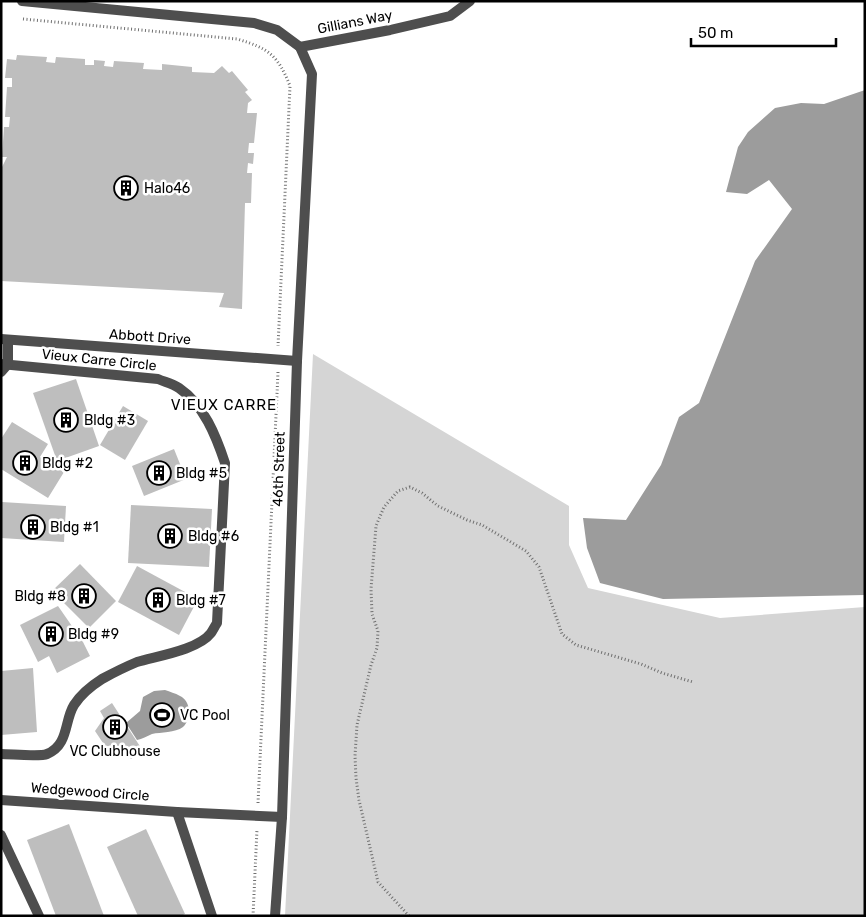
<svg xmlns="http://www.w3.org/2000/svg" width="866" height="917" viewBox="0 0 866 917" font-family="Rubik,sans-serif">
	<rect width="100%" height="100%" fill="#fff"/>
	<path fill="#d5d5d5" d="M 313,354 L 569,506 L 569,545 L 588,588 L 720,618 L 865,607 L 865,916 L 285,916 Z"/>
	<g fill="#9c9c9c">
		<path d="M 865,90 L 865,595 L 663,599 L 600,583 L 587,548 L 583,518 L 626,520 L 661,465 L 679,417 L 699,403 L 755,261 L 792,209 L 769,180 L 747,194 L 726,192 L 738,147 L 748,132 L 775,108 L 801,103 L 824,104 Z"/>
		<path d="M 165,690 C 170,692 175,693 180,696 C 191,701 192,719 183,727 C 175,733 161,732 152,734 C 147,736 142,739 137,740 L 126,723 L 140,711 L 143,697 L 154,691 Z"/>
	</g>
	<g fill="#bebebe">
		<path d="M 17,55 L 47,57 L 46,62 L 55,63 L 56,57 L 85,59 L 85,65 L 94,65 L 94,60 L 105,61 L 104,66 L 113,67 L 114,61 L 144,63 L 143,69 L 162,70 L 162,64 L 192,67 L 192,72 L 214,73 L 222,66 L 229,73 L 232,71 L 248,90 L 245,92 L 252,100 L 248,103 L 247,113 L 257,113 L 254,143 L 249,143 L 248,153 L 254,153 L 253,164 L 248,163 L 247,173 L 252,173 L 251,203 L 245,203 L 242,309 L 219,307 L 224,293 L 1,281 L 1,169 L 7,157 L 2,157 L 4,127 L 9,127 L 10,117 L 5,117 L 7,87 L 12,87 L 12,78 L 5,78 L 7,59 L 16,60 Z"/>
		<path d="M 76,379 L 99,446 L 57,461 L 33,393 Z"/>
		<path d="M 123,406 L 148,421 L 125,460 L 100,445 Z"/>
		<path d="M 12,422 L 48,444 L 40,457 L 64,472 L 48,498 L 1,469 L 1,439 Z"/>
		<path d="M 174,449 L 186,479 L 144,496 L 132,466 Z"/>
		<path d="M 2,502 L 66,506 L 64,542 L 1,538 Z"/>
		<path d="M 131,505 L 212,509 L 209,567 L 128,563 Z"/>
		<path d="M 80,564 L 116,601 L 89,628 L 52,591 Z"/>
		<path d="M 137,566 L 198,599 L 179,635 L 118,602 Z"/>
		<path d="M 58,606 L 83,642 L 90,656 L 57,673 L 49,656 L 38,662 L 20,625 Z"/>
		<path d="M 33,668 L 37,732 L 1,735 L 1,671 Z"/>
		<path d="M 112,703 L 143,751 L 131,759 L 127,753 L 111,755 L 95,731 L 104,718 L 100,711 Z"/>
		<path d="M 69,824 L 104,916 L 56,916 L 27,840 Z"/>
		<path d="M 146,829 L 185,914 L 181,916 L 138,916 L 107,847 Z"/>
	</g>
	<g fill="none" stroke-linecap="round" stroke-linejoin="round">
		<g stroke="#707070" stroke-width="3" stroke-dasharray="1 2.5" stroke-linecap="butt">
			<path d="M 23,19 L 237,39 C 268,48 278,55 290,86 L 278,346"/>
			<path d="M 258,803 L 278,372"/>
			<path d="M 253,916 L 257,829"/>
			<path d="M 409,916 L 378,882 L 359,800 L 356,778 L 355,756 L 357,725 L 371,665 L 377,648 L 378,631 L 372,614 L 371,589 L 376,526 L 384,507 L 398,491 L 410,487 L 422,493 L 438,506 L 467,520 L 482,525 L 526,551 L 539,567 L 562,634 L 576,645 L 641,664 L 662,673 L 693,682"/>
		</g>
		<g stroke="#4e4e4e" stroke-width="10">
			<path d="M 300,47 L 390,30 L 450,16 L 470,1"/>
			<path d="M 1,339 L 297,361"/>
			<path d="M 1,364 L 158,379 C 165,382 173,384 179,388 C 204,405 216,436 225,463 L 217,623 C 215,626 213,630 211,633 C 198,650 157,656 137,662 C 125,667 113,673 102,679 C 91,686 81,694 74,705 C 64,721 69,745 47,754 C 40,757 11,754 1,754"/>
			<path d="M 1,372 L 8,364 L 8,340"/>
			<path d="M 1,800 L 177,812 L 282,817"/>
			<path d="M 177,812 L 212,916"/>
			<path d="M 1,835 L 39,916"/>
		</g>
		<path stroke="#4e4e4e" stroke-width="10" d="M 22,1 L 254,23 L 277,30 L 300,47 L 312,74 L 297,361 L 282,817 L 275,916"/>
	</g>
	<defs>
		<g id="building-ring" transform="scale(1.25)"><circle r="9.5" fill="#fff" stroke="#000" stroke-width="1.5"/><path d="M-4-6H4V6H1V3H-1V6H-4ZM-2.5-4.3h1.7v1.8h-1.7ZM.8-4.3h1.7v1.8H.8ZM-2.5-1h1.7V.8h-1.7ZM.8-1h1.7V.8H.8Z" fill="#000"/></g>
		<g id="stadium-ring" transform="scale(1.25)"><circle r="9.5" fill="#fff" stroke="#000" stroke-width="1.5"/><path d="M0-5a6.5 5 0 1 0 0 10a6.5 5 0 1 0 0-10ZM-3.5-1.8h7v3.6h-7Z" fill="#000"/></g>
	</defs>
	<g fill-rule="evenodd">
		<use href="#building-ring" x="126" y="188"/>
		<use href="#building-ring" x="66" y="420"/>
		<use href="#building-ring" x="25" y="463"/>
		<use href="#building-ring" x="159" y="473"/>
		<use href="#building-ring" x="33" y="527"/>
		<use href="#building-ring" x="170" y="536"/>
		<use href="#building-ring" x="84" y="596"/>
		<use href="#building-ring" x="158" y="600"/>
		<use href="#building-ring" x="51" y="634"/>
		<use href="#stadium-ring" x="162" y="715"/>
		<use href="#building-ring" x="115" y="727"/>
	</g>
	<g text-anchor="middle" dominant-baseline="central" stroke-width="5" stroke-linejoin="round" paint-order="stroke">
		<g font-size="14" fill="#000" stroke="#fff">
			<text transform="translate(355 22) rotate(-11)">Gillians Way</text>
			<text transform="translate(150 337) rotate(4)">Abbott Drive</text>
			<text transform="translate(99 360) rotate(6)">Vieux Carre Circle</text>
			<text transform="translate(279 469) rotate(-88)">46th Street</text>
			<text transform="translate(90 792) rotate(4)">Wedgewood Circle</text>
		</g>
		<g font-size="14" fill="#000" stroke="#fff" text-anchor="start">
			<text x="144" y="188">Halo46</text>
			<text x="84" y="420">Bldg #3</text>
			<text x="42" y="463">Bldg #2</text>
			<text x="176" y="473">Bldg #5</text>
			<text x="50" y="527">Bldg #1</text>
			<text x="188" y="536">Bldg #6</text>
			<text x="66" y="596" text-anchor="end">Bldg #8</text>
			<text x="176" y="600">Bldg #7</text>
			<text x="68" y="634">Bldg #9</text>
			<text x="180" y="715">VC Pool</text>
			<text x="115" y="751" text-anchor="middle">VC Clubhouse</text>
		</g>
		<g font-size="15" letter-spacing="1" fill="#000" stroke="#fff">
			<text x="224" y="405">VIEUX CARRE</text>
		</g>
	</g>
	<rect width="866" height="917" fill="none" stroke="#000000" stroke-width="5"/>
	<path d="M691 38v8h145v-8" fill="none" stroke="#000000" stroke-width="2.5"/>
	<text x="698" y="38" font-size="15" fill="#000000" stroke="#ffffff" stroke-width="4" paint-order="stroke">50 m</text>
</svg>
